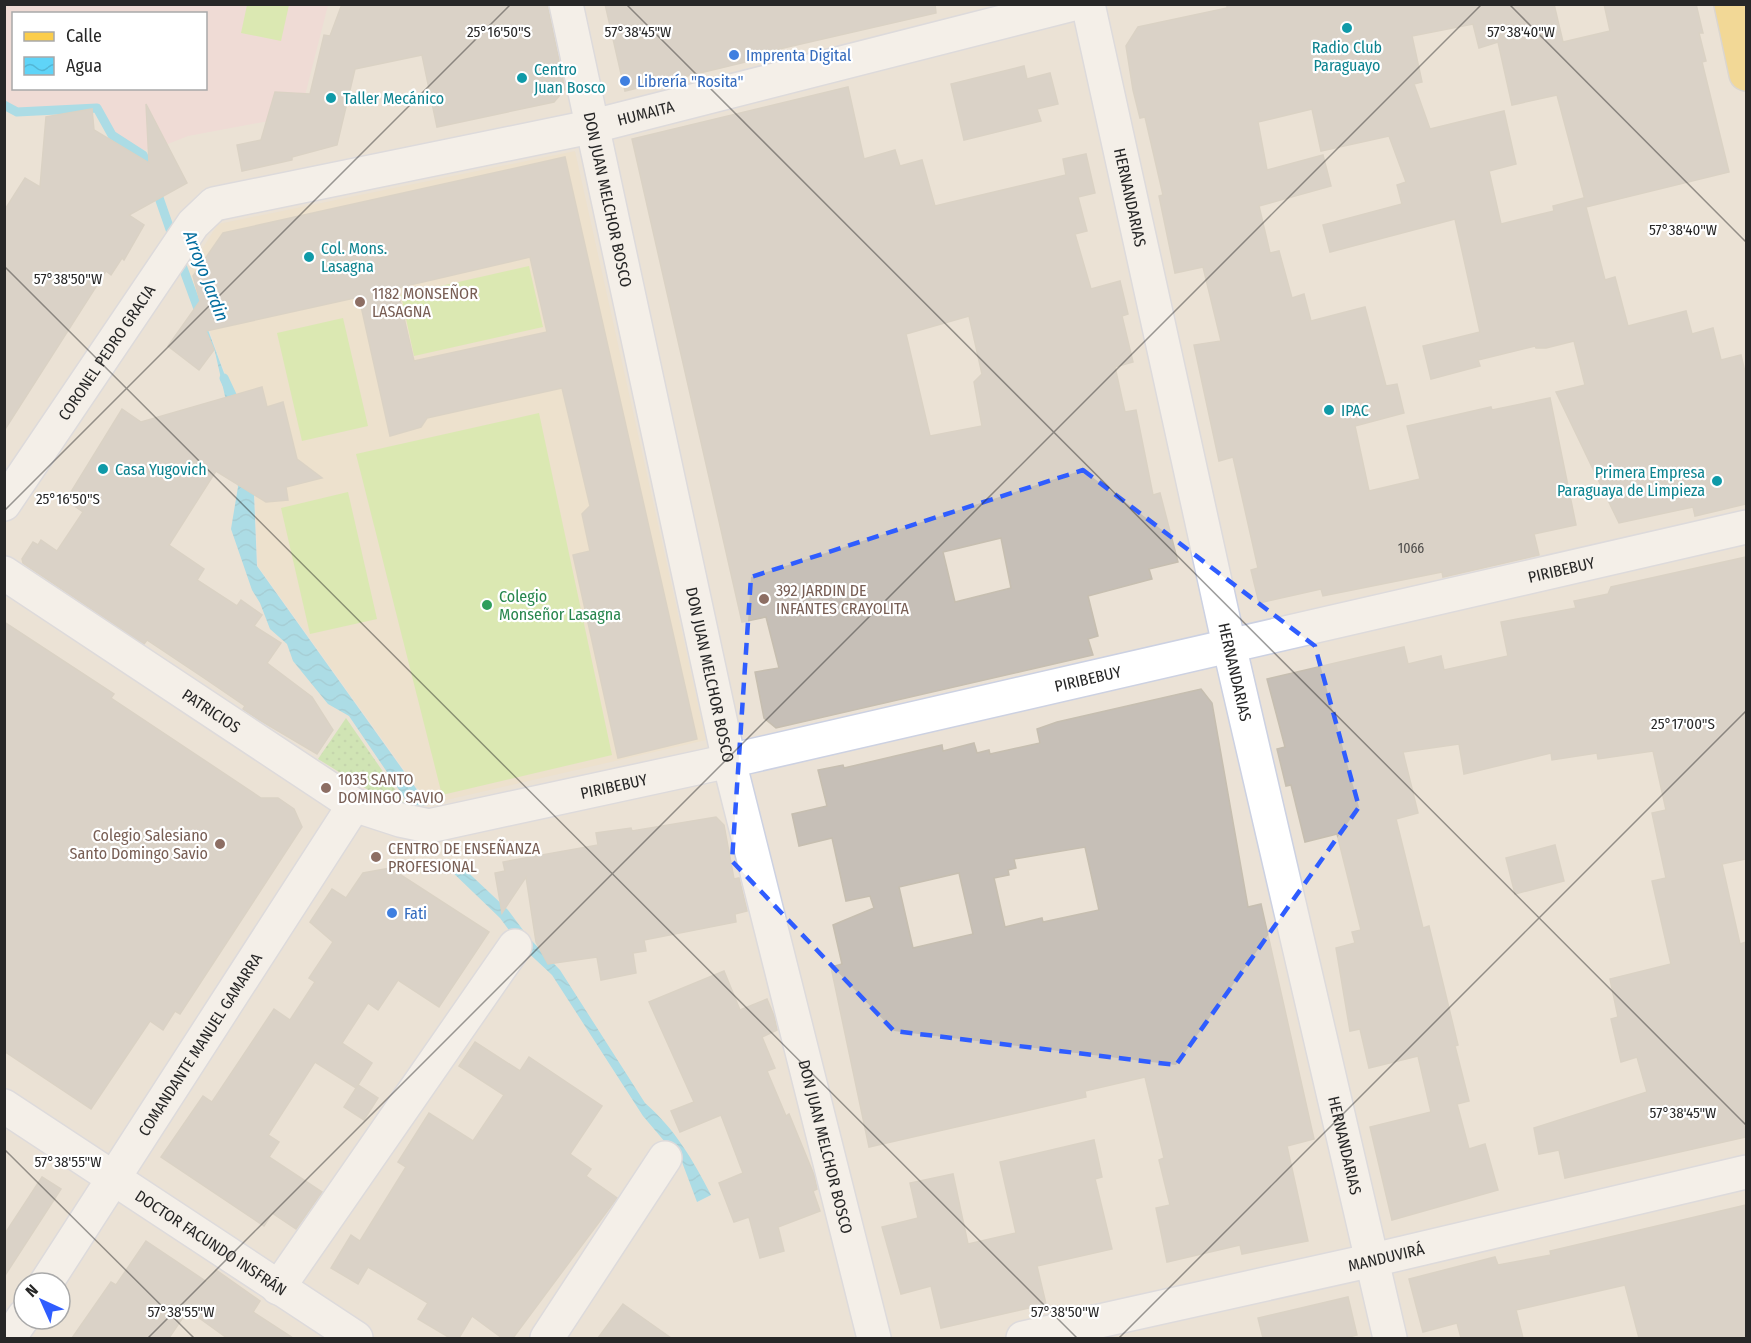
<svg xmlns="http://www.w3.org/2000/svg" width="1751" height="1343" viewBox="0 0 1751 1343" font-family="'Fira Sans Condensed',sans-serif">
	<defs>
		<pattern id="grass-dots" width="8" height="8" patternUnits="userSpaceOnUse" patternTransform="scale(1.5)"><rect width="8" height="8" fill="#afe78d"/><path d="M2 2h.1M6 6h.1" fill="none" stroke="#97c67a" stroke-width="1.8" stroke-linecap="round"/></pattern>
		<pattern id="water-waves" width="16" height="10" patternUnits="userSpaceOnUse" patternTransform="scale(1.5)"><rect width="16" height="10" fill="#5fd4f8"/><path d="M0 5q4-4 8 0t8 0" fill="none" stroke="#53b6d5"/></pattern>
	</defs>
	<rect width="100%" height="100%" fill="#ebe2d6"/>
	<path fill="#efdfc3" d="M 575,151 L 706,740 L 429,804 L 258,566 L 254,470 L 225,373 L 188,271 L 218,224 Z"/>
	<path fill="#f4d2d5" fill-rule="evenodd" d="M 4,5 L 328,5 L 300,115 L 188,136 L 160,147 L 144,150 L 113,133 L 99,105 L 41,111 L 17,111 L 5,103 ZM 14,14 L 206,14 L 206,88 L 14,88 Z"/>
	<path fill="url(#grass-dots)" d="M 346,718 L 406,805 L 391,804 L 318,759 Z"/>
	<g fill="#c7f088">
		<path d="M 247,5 L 289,5 L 281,41 L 241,33 Z"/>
		<path d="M 529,266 L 543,327 L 414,356 L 401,295 Z"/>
		<path d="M 343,318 L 368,426 L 302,441 L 277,333 Z"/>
		<path d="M 539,413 L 612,755 L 442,795 L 356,454 Z"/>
		<path d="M 348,492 L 377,619 L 310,634 L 281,508 Z"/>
	</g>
	<g fill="url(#water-waves)">
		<path d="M 188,276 L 224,373 L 253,470 L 257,566 L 428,805 L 410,806 L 349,716 L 328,704 L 293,661 L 287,644 L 270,629 L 260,603 L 252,590 L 231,529 L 238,487 L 227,405 L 215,352 L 185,281 Z"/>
		<path d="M 457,862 L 508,910 L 529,938 L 560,970 L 645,1103 C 675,1129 693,1160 711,1195 L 697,1202 L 682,1162 L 643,1116 L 552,975 L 520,945 L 500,918 L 446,866 Z"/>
	</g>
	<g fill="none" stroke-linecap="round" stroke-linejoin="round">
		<g stroke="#5fd4f8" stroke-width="9">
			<path d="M 4,105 L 17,112 L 97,108 L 112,135 L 143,155 L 150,170"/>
			<path d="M 156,189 L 173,238"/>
			<path d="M 179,257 L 201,317"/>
			<path d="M 224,378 L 237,406"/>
		</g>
	</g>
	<g fill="#c6bfb7" stroke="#c6beb0" stroke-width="1.5" fill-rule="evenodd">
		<path d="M 342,4 L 547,4 L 565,89 L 554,102 L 437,127 L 422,55 L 355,69 L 337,145 L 292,157 L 292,160 L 242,171 L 237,145 L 261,140 L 275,92 L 310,94 L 324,35 L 330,36 Z"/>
		<path d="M 605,4 L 935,4 L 936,13 L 753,55 L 754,60 L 625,91 Z"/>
		<path d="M 1227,4 L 1554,4 L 1563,42 L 1610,31 L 1604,4 L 1696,4 L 1703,33 L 1699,33 L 1706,61 L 1702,62 L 1729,172 L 1586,207 L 1605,280 L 1615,277 L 1628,326 L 1686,311 L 1692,334 L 1713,328 L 1721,360 L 1741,355 L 1746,376 L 1746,504 L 1695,516 L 1693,507 L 1619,523 L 1556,392 L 1585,385 L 1574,341 L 1546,348 L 1536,348 L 1535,346 L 1478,360 L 1480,366 L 1431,379 L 1423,346 L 1480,332 L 1455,219 L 1330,252 L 1323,225 L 1402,204 L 1397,185 L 1406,182 L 1389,136 L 1321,151 L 1312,109 L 1258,122 L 1267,170 L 1323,155 L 1331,186 L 1259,206 L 1270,253 L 1279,251 L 1292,298 L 1304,294 L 1311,321 L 1365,307 L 1386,386 L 1397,384 L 1404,413 L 1355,426 L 1369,491 L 1420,479 L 1407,426 L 1491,407 L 1492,410 L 1550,398 L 1576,525 L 1534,534 L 1539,555 L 1443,577 L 1442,572 L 1323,596 L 1321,589 L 1259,603 L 1251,570 L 1258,568 L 1233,457 L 1219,461 L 1194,345 L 1221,341 L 1203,267 L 1175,273 L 1159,196 L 1163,195 L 1145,117 L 1140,118 L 1133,90 L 1126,46 L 1138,27 L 1227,8 ZM 1473,24 L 1479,48 L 1498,42 L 1512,105 L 1557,95 L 1585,200 L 1584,198 L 1553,206 L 1554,211 L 1501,224 L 1489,171 L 1516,164 L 1504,111 L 1430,129 L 1414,84 L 1422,82 L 1412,36 Z"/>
		<path d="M 1024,66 L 1027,79 L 1050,73 L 1058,104 L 1037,109 L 1041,121 L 964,140 L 951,84 Z"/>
		<path d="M 848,87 L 864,159 L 895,150 L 900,166 L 922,160 L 935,206 L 1066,175 L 1063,159 L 1086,154 L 1095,193 L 1078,197 L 1087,231 L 1075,234 L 1091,289 L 1120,281 L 1128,314 L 1122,316 L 1133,362 L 1115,367 L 1125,412 L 1136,410 L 1153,495 L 1160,493 L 1178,562 L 1149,569 L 1152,579 L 1088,596 L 1098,636 L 1088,639 L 1093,655 L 776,728 L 764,718 L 755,672 L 779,668 L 766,617 L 742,622 L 632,139 ZM 969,316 L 982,374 L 974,382 L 982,426 L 930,436 L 906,334 ZM 1001,538 L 1011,588 L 955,602 L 943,552 Z"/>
		<path d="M 146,104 L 187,183 L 129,215 L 144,225 L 124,260 L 122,258 L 111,275 L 106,271 L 4,431 L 4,211 L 25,178 L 40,187 L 46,117 L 92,109 L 94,130 L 149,163 Z"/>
		<path d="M 565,157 L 697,739 L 618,758 L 573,555 L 590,551 L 582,514 L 590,506 L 562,388 L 427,418 L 421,427 L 390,436 L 359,297 L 206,331 L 214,350 L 199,370 L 168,346 L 200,301 L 193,276 L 223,233 ZM 530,257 L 547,332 L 414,361 L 397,288 Z"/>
		<path d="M 262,387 L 267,407 L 283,402 L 297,459 L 322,478 L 286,487 L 288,500 L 266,502 L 216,471 L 169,545 L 204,569 L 197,580 L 237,606 L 241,600 L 262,615 L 254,626 L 281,643 L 267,663 L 312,697 L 333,730 L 317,754 L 258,719 L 243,709 L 245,706 L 204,678 L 147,640 L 144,644 L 23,563 L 22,559 L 33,542 L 38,545 L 41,540 L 57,551 L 83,512 L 66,500 L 122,409 L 141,422 Z"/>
		<path d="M 1746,557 L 1746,859 L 1722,864 L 1740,944 L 1746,942 L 1746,1137 L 1565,1178 L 1559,1150 L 1539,1154 L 1534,1128 L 1647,1092 L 1637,1057 L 1621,1062 L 1611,1019 L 1618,1017 L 1610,979 L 1671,964 L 1652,881 L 1666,878 L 1652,813 L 1666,810 L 1653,751 L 1598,759 L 1597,753 L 1552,760 L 1551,753 L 1464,774 L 1459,744 L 1403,752 L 1418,813 L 1396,819 L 1423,928 L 1429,926 L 1458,1045 L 1455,1046 L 1469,1101 L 1457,1104 L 1469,1149 L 1485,1144 L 1498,1190 L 1392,1220 L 1370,1127 L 1431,1112 L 1418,1056 L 1369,1068 L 1360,1029 L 1350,1031 L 1336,948 L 1355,943 L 1352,932 L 1361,930 L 1337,834 L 1305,842 L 1291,785 L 1286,786 L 1277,749 L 1285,747 L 1267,679 L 1404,647 L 1408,664 L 1441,656 L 1444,670 L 1508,656 L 1501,622 L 1576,608 L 1574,601 L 1608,594 L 1611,587 Z"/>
		<path d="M 4,622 L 114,694 L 111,698 L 261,798 L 278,798 L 294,809 L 302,827 L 180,1014 L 175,1011 L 163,1030 L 150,1021 L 91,1109 L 4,1051 Z"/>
		<path d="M 1201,689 L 1212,703 L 1248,907 L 1261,904 L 1314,1139 L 1287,1146 L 1308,1241 L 1242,1254 L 1240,1245 L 1167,1262 L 1156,1208 L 1170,1205 L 1159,1160 L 1164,1158 L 1145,1077 L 1085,1091 L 1086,1097 L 869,1147 L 831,967 L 842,964 L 833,925 L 874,908 L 870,896 L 846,901 L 832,838 L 799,846 L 792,814 L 827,806 L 818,770 L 843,765 L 844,768 L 942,745 L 943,751 L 974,743 L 977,753 L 989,750 L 990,754 L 1040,743 L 1037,729 L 1057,722 ZM 1085,847 L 1099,910 L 1043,922 L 1042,918 L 1005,927 L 994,878 L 1009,875 L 1008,870 L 1016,868 L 1014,859 ZM 959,873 L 973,934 L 913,948 L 899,887 Z"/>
		<path d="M 716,817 L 724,825 L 734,879 L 739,878 L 747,911 L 735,914 L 736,922 L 644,940 L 646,951 L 633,953 L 636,973 L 601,980 L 597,957 L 548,964 L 536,942 L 526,877 L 502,913 L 495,873 L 505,871 L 503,862 L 598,845 L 596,833 L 631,828 L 632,831 Z"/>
		<path d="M 1555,845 L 1564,881 L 1515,894 L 1506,858 Z"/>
		<path d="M 390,868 L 489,932 L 439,1007 L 398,980 L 378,1010 L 368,1003 L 342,1043 L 372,1063 L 356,1088 L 315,1062 L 268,1135 L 279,1142 L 269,1157 L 322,1192 L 296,1229 L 272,1213 L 264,1226 L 161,1157 L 203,1096 L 212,1102 L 274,1009 L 290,1020 L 315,982 L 309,978 L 333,942 L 310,922 L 332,889 L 346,898 L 363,873 Z"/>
		<path d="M 724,971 L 740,1010 L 767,999 L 774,1016 L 777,1030 L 762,1037 L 775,1068 L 767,1071 L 786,1116 L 789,1114 L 814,1175 L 817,1189 L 813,1191 L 820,1211 L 778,1227 L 784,1251 L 760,1258 L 749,1217 L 734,1222 L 719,1183 L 743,1173 L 721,1115 L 680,1132 L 671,1111 L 694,1102 L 649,1002 Z"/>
		<path d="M 475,1042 L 520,1071 L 529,1057 L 602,1106 L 570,1154 L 591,1169 L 586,1176 L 617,1198 L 513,1338 L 502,1338 L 472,1316 L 459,1338 L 450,1338 L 418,1319 L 428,1303 L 368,1267 L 358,1284 L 331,1268 L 351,1235 L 360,1241 L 406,1167 L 398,1162 L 429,1113 L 473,1141 L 504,1095 L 459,1066 Z"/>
		<path d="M 358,1085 L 378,1098 L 364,1120 L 344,1107 Z"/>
		<path d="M 1094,1140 L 1102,1177 L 1095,1179 L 1112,1249 L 1037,1266 L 1046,1304 L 941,1328 L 931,1286 L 901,1294 L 882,1227 L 918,1218 L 910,1183 L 953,1174 L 968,1244 L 1016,1233 L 1000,1162 Z"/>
		<path d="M 42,1177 L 61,1189 L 4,1277 L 4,1235 Z"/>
		<path d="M 1746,1205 L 1746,1338 L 1639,1338 L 1625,1285 L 1516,1310 L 1523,1338 L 1461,1338 L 1457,1323 L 1423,1332 L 1409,1279 L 1495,1257 L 1498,1265 L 1551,1255 L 1550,1251 Z"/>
		<path d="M 146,1241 L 207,1282 L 216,1270 L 260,1301 L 253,1312 L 293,1338 L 227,1338 L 188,1310 L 169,1338 L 72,1338 L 111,1282 L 116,1285 Z"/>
		<path d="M 1348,1297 L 1357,1335 L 1345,1338 L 1263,1338 L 1258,1318 Z"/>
		<path d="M 623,1304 L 671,1338 L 598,1338 Z"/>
	</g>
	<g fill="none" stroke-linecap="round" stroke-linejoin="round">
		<g stroke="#ccd1e2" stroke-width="36">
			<g id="minor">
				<path id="s1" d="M 566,4 L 729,761 L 874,1338"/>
				<path id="s2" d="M 1088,4 L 1229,645 L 1390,1338"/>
				<path id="s3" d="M 4,504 L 193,224 L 214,204 L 590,127 L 1073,4"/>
				<path id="s4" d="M 4,573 L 354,805 L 400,820 L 429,826 L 729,761 L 1746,527"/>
				<path id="s5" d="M 4,1106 L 356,1338"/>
				<path id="s6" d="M 46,1283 L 354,805"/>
				<path d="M 278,1288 L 515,946"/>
				<path d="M 9,1338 L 24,1316"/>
				<path d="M 547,1338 L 665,1158"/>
				<path id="s7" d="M 1023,1338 L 1373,1260 L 1746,1172"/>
			</g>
		</g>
		<g stroke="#c7c7c7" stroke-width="36">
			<path id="major" d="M 1731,4 L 1746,74"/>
		</g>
		<use href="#minor" stroke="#fff" stroke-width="33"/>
		<use href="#major" stroke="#fbcd4b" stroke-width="33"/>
	</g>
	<path d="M0 0H1751V1343H0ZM 1083,470 L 1315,646 L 1359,807 L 1176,1065 L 894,1031 L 732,861 L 751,577 Z" fill="#ebe2d6" fill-opacity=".55" fill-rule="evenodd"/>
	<path fill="none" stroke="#2f5dff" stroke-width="4.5" stroke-dasharray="12 8" stroke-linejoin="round" d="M 1083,470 L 1315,646 L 1359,807 L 1176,1065 L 894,1031 L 732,861 L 751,577 Z"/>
	<path fill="none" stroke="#272727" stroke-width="1.5" stroke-opacity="0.45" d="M 626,4 L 1746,1125M 1509,4 L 1746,242M 4,266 L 1077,1338M 4,511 L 511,4M 4,1149 L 194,1338M 148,1338 L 1482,4M 1119,1338 L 1746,711"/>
	<g fill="#0f9aa8" stroke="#fff" stroke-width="2">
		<circle cx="1347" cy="28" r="6"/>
		<circle cx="522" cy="78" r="6"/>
		<circle cx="331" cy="98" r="6"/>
		<circle cx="309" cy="257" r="6"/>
		<circle cx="1329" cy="410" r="6"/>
		<circle cx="103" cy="469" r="6"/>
		<circle cx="1717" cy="481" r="6"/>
	</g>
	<g fill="#3f7fe0" stroke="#fff" stroke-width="2">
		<circle cx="734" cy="55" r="6"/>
		<circle cx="625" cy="81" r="6"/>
		<circle cx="392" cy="913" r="6"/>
	</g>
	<g fill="#8d6e63" stroke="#fff" stroke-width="2">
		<circle cx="360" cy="302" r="6"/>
		<circle cx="764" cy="599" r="6"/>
		<circle cx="326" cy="788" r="6"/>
		<circle cx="220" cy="844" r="6"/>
		<circle cx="376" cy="857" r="6"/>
	</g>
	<circle fill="#2e9e5b" stroke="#fff" stroke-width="2" cx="487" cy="605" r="6"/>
	<g text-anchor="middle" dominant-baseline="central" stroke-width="4.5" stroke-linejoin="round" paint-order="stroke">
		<g font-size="14" fill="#4f4d4b">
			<text x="1411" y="548">1066</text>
		</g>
		<g font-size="16" fill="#0d838f" stroke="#fff" text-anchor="start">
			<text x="1347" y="47" text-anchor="middle">Radio Club<tspan x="1347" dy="18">Paraguayo</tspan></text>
			<text x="534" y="69">Centro<tspan x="534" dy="18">Juan Bosco</tspan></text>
			<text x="343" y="98">Taller Mecánico</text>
			<text x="321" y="248">Col. Mons.<tspan x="321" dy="18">Lasagna</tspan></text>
			<text x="1341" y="410">IPAC</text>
			<text x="115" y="469">Casa Yugovich</text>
			<text x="1705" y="472" text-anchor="end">Primera Empresa<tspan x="1705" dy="18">Paraguaya de Limpieza</tspan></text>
		</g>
		<g font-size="16" fill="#366cbe" stroke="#fff" text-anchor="start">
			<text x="746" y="55">Imprenta Digital</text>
			<text x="637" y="81">Librería "Rosita"</text>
			<text x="404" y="913">Fati</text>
		</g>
		<g font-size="16" fill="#272727" stroke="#fff">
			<text stroke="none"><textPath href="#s3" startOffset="808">HUMAITA</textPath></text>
			<text stroke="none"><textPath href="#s2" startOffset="198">HERNANDARIAS</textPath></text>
			<text stroke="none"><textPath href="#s1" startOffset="200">DON JUAN MELCHOR BOSCO</textPath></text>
			<text stroke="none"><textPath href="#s3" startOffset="183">CORONEL PEDRO GRACIA</textPath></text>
			<text stroke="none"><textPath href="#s4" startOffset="1659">PIRIBEBUY</textPath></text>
			<text stroke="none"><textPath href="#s2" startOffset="684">HERNANDARIAS</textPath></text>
			<text stroke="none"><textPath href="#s1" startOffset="686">DON JUAN MELCHOR BOSCO</textPath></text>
			<text stroke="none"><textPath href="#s4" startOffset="1173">PIRIBEBUY</textPath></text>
			<text stroke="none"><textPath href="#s4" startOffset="249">PATRICIOS</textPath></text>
			<text stroke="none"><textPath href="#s4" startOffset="687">PIRIBEBUY</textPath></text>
			<text stroke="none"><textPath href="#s6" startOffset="284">COMANDANTE MANUEL GAMARRA</textPath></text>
			<text stroke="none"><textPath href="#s1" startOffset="1172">DON JUAN MELCHOR BOSCO</textPath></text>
			<text stroke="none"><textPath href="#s2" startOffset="1170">HERNANDARIAS</textPath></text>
			<text stroke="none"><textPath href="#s5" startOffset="248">DOCTOR FACUNDO INSFRÁN</textPath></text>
			<text stroke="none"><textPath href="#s7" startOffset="372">MANDUVIRÁ</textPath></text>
		</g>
		<g font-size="16" fill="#785e54" stroke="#fff" text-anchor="start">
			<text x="372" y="293">1182 MONSEÑOR<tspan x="372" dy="18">LASAGNA</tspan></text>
			<text x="776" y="590">392 JARDIN DE<tspan x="776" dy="18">INFANTES CRAYOLITA</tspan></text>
			<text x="338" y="779">1035 SANTO<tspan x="338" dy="18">DOMINGO SAVIO</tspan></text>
			<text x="208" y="835" text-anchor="end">Colegio Salesiano<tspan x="208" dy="18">Santo Domingo Savio</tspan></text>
			<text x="388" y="848">CENTRO DE ENSEÑANZA<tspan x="388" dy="18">PROFESIONAL</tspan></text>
		</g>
		<g font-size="16" fill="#27864d" stroke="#fff" text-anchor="start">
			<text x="499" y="596">Colegio<tspan x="499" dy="18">Monseñor Lasagna</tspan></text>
		</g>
		<g font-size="18" font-style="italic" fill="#036e9f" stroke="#fff">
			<text transform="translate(206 276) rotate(69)">Arroyo Jardin</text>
		</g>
	</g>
	<g font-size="15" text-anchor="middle" fill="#272727" stroke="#fff" stroke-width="4.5" stroke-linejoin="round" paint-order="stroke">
		<text x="1521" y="37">57°38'40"W</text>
		<text x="499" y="37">25°16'50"S</text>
		<text x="638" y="37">57°38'45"W</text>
		<text x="1683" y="235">57°38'40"W</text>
		<text x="68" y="284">57°38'50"W</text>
		<text x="68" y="504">25°16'50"S</text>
		<text x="1683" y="729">25°17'00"S</text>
		<text x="1683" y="1118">57°38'45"W</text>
		<text x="68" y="1167">57°38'55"W</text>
		<text x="181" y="1317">57°38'55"W</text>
		<text x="1065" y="1317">57°38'50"W</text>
	</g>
	<rect width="1751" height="1343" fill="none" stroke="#272727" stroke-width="12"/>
	<rect x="12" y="12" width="195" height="78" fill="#ffffff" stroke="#a9a9a9" stroke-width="1.5"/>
	<rect x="24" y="32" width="30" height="9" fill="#fbcd4b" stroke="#a9a9a9" stroke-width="1.5"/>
	<text x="66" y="42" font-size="18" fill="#272727">Calle</text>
	<rect x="24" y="57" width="30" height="18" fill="url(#water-waves)" stroke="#a9a9a9" stroke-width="1.5"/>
	<text x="66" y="72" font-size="18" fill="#272727">Agua</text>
	<g transform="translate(42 1301) rotate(315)"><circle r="28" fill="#ffffff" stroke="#a9a9a9" stroke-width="1.5"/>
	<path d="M0-4.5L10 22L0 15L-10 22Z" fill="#2f5dff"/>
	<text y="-9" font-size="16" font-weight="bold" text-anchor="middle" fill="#272727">N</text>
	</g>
</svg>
